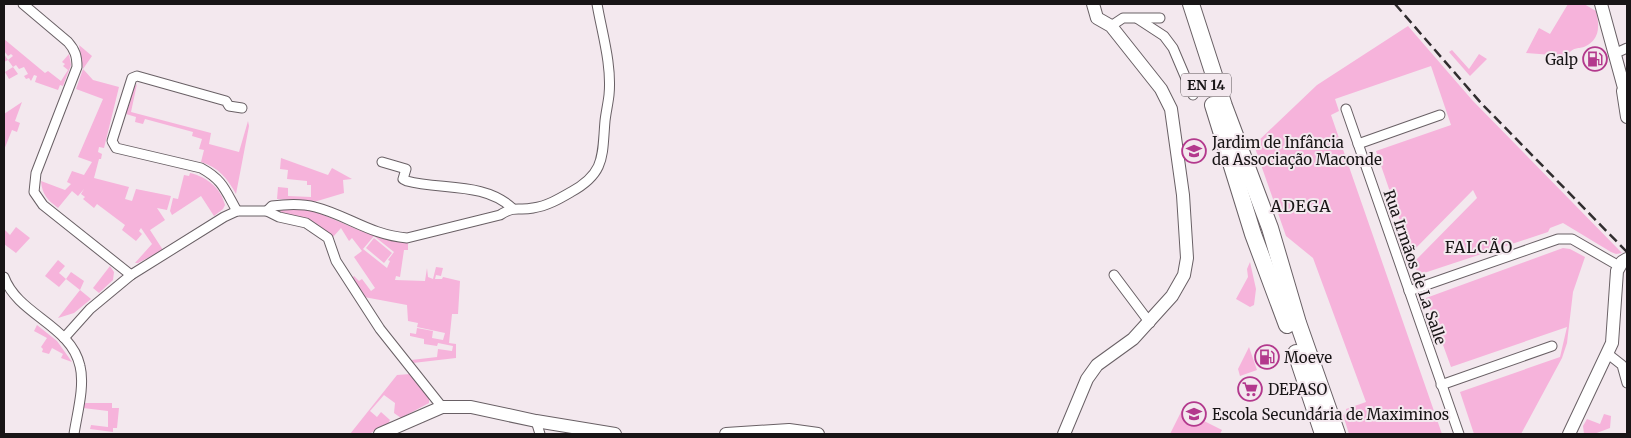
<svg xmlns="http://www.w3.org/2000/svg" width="1631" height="438" viewBox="0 0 1631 438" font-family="Merriweather,serif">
	<rect width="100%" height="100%" fill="#f3e8ee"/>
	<g fill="#f6b3db" fill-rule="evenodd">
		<path d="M 1568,4 L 1584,4 L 1596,11 C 1599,24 1601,38 1586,46 C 1577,50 1576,45 1566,56 L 1526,53 L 1539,28 L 1550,34 Z"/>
		<path d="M 1408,26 L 1473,101 L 1622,253 L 1616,254 L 1611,252 L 1563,223 L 1550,228 L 1548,232 L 1418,275 L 1414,262 L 1477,198 L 1473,190 L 1411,253 L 1376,151 L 1451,125 L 1431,66 L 1335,99 L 1339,111 L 1331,115 L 1442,434 L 1349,434 L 1343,415 L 1346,414 L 1346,409 L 1366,402 L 1313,258 L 1286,236 L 1254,145 L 1317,85 Z"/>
		<path d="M 4,39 L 45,73 L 48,71 L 61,81 L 68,70 L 63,66 L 65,64 L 62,62 L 69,54 L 71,65 L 63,86 L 60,85 L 58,90 L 35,82 L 37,76 L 34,75 L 31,81 L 29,78 L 26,79 L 24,76 L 28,74 L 24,67 L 19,69 L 16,65 L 13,67 L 18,74 L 9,79 L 5,72 L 13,67 L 8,60 L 4,62 L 4,54 L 8,60 L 13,56 L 11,54 L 8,56 L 4,51 Z"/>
		<path d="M 79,45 L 92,56 L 83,69 L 93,80 L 119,87 L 104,148 L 99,147 L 98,152 L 102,154 L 101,159 L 99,159 L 94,178 L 129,187 L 125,199 L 132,201 L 136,189 L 171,196 L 167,210 L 157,208 L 165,220 L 150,230 L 163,250 L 138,263 L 135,263 L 152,244 L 141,228 L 139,231 L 142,234 L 136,241 L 122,230 L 125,225 L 97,204 L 94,208 L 83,199 L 85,197 L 81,194 L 84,189 L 78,196 L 72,191 L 58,208 C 48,200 42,195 41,181 L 65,190 L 71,184 L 67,182 L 72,171 L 84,175 L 92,162 L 78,157 L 103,99 L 76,89 L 83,69 Z"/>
		<path d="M 1452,50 L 1469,69 L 1479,54 L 1487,59 L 1470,76 L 1449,52 Z"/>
		<path d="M 137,84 L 131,112 L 211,133 L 209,144 L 239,152 L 248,121 L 249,126 L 236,194 C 228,179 218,167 201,162 L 204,150 L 199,149 L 202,139 L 192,136 L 193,132 L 145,119 L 143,124 L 135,122 L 136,117 L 126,114 L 132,89 Z"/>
		<path d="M 22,102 L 15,121 L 20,123 L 17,132 L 12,130 L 4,150 L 4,114 Z"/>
		<path d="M 281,158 L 328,175 L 332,168 L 352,179 L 343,180 L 344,193 L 314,202 L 277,199 L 278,187 L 288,188 L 288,196 L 311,197 L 311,185 L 307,185 L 307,181 L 287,179 L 288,170 L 280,169 Z"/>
		<path d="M 190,173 C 207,177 221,188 225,205 L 223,209 L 214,216 L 201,196 L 172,215 L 170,211 L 173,198 L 178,199 L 184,175 L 189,176 Z"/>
		<path d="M 292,207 L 312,210 L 361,231 L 392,241 L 408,242 L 408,250 L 404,250 L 400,277 L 396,276 L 395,280 L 425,281 L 427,268 L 428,277 L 433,279 L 436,267 L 443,268 L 441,276 L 436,275 L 435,279 L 442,279 L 443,277 L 460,281 L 458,314 L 452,314 L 449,343 L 456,344 L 456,358 L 413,363 L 411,360 L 437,357 L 438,349 L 452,351 L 453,346 L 438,343 L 437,346 L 424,344 L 424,339 L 410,336 L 410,333 L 416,334 L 417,328 L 433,331 L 432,338 L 443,340 L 445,333 L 417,327 L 418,323 L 408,321 L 407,305 L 364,297 L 352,278 L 354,276 L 359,281 L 362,279 L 371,291 L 375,288 L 354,257 L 362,251 L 352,238 L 349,241 L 341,228 L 333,237 L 316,225 L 280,215 L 281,209 ZM 374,236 L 394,252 L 388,260 L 390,261 L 387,268 L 363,249 Z"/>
		<path d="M 16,227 L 30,238 L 16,253 L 4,244 L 4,229 L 10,235 Z"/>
		<path d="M 374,238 L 392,253 L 384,263 L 366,248 Z"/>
		<path d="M 1563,248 L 1570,249 L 1585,257 L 1573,292 L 1567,343 L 1562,358 L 1521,434 L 1474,434 L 1460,392 L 1560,357 L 1567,327 L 1451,367 L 1426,298 Z"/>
		<path d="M 58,260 L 65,266 L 59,273 L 66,279 L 71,272 L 84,281 L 80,290 L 91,299 L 74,313 L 58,318 L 80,290 L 66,279 L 59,287 L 45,276 Z"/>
		<path d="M 1250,262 L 1256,289 L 1254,305 L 1250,307 L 1236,299 L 1248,277 L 1247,269 Z"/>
		<path d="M 110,266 L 114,272 L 113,280 L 99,293 L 93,288 Z"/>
		<path d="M 37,325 L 57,341 L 72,362 L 61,358 L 63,354 L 52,348 L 49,354 L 42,352 L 43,349 L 41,347 L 47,338 L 34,331 Z"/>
		<path d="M 1249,347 L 1257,370 L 1240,376 L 1238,369 Z"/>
		<path d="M 410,374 L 429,397 L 429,403 L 401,418 L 394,413 L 395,403 L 384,395 L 370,411 L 377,417 L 381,412 L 390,420 L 388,424 L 369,434 L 350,434 L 397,375 Z"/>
		<path d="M 84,403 L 112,403 L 112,408 L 119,408 L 117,428 L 113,428 L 113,432 L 90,429 L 91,425 L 108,427 L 108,411 L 83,408 Z"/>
		<path d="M 1182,410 L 1222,430 L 1220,434 L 1170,434 Z"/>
		<path d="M 1604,414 L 1611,416 L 1610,428 L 1594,434 L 1584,434 L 1583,426 L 1587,419 L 1600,424 Z"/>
	</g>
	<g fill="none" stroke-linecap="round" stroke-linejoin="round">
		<g stroke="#696065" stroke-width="11">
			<g id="street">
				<path d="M 23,4 L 68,42 C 75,50 77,56 77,67 L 36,173 L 34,192 L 43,205 L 131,275"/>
				<path d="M 1138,19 L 1164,36 L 1173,48 L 1193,95"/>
				<path d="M 1111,26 L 1123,18 L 1160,18"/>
				<path d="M 1614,54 L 1627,48"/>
				<path d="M 1346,109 L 1459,434"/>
				<path d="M 1358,144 L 1440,115"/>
				<path d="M 382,162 L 406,169 L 403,179 L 407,181 C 440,190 485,182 512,208"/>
				<path d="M 237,211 C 225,190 223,180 201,168 L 116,148 L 112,141 L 132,78 L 137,76 L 226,101 L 229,106 L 242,108"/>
				<path d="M 267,211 L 272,206 C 287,204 301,203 315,207 C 347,215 370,235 407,238 L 500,215 C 516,205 517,211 533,208 C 547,206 559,199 571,192 C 606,173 602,155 605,121 C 606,112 608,104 609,95 C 612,65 602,33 597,4"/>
				<path d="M 1114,275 L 1150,323"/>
				<path d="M 4,277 C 18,315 71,325 80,366 C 85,386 77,414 74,434"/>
				<path d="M 1409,291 L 1558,239 L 1572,239 L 1619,266"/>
				<path d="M 64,338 L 90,309 L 131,275 L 224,217 L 237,211 L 267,211 L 279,217 L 306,223 L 328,238 L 336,261 L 380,329 L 442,407"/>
				<path d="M 1608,354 L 1622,365 L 1627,383"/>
				<path d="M 1441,385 L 1552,346"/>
				<path d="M 536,421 L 540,434"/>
			</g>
		</g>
		<g stroke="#696065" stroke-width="14">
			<g id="secondary">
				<path d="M 1601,4 L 1627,99"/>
				<path d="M 1623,91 L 1627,117"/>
				<path d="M 380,434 L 442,407 L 471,407 L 536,421 L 615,434"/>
				<path d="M 726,434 L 789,430 L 818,434"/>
				<path d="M 1064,434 L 1087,379 L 1097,365 L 1133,339 L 1172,296 L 1184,275 L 1187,258 L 1183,195 L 1171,109 L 1161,89 L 1111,26 L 1097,18 L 1093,4"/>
				<path d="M 1569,434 L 1612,343 L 1617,271 L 1622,262 L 1627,259"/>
			</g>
		</g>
		<g stroke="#696065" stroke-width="18">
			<g id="highway">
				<path d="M 1191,4 L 1224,106 L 1270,228 L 1298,323 L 1337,434"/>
				<path d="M 1213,105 L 1253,234 L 1287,325"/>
				<path d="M 1296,353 L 1323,434"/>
			</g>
		</g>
		<use href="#street" stroke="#fff" stroke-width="9"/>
		<use href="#secondary" stroke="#fff" stroke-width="12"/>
		<use href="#highway" stroke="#fff" stroke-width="16"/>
		<path stroke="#312d2f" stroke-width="2.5" stroke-dasharray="10 5" stroke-linecap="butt" d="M 1395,4 L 1481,103 L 1627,252"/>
	</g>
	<defs>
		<g id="fuel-ring" transform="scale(1.25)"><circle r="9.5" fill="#f3e8ee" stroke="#b3398d" stroke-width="1.5"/><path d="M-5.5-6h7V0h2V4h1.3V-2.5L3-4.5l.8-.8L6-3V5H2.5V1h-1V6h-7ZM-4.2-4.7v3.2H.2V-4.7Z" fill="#b3398d"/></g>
		<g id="school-ring" transform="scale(1.25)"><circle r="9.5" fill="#f3e8ee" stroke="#b3398d" stroke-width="1.5"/><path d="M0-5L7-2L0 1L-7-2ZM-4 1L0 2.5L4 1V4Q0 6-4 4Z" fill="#b3398d"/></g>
		<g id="supermarket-ring" transform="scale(1.25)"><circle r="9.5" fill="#f3e8ee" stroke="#b3398d" stroke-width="1.5"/><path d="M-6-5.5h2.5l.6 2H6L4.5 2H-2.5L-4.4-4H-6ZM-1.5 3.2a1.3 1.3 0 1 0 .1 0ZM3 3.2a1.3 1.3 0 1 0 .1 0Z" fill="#b3398d"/></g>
	</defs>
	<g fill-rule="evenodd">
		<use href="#fuel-ring" x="1595" y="59"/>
		<use href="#school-ring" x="1194" y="151"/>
		<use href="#fuel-ring" x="1267" y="357"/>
		<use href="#supermarket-ring" x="1250" y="389"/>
		<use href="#school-ring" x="1194" y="414"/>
	</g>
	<g text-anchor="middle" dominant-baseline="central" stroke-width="4" stroke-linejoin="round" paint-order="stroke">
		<rect fill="#f3e8ee" stroke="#5a5457" stroke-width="1" x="1181" y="73.5" width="50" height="23" rx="4"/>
		<g font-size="14" font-weight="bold" fill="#181516">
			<text x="1206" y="85">EN 14</text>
		</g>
		<g font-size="15" fill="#181516" stroke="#f3e8ee" text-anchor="start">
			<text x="1578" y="59" text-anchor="end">Galp</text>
			<text x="1212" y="142">Jardim de Infância<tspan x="1212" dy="17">da Associação Maconde</tspan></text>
			<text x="1284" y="357">Moeve</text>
			<text x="1268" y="389">DEPASO</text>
			<text x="1212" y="414">Escola Secundária de Maximinos</text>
		</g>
		<g font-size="15" fill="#181516" stroke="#f3e8ee">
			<text transform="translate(1415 267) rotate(71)">Rua Irmãos de La Salle</text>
		</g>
		<g font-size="16" letter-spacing="1" fill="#181516" stroke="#f3e8ee">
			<text x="1301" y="206">ADEGA</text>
			<text x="1479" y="247">FALCÃO</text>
		</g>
	</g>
	<rect width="1631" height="438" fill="none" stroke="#181516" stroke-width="10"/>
</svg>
